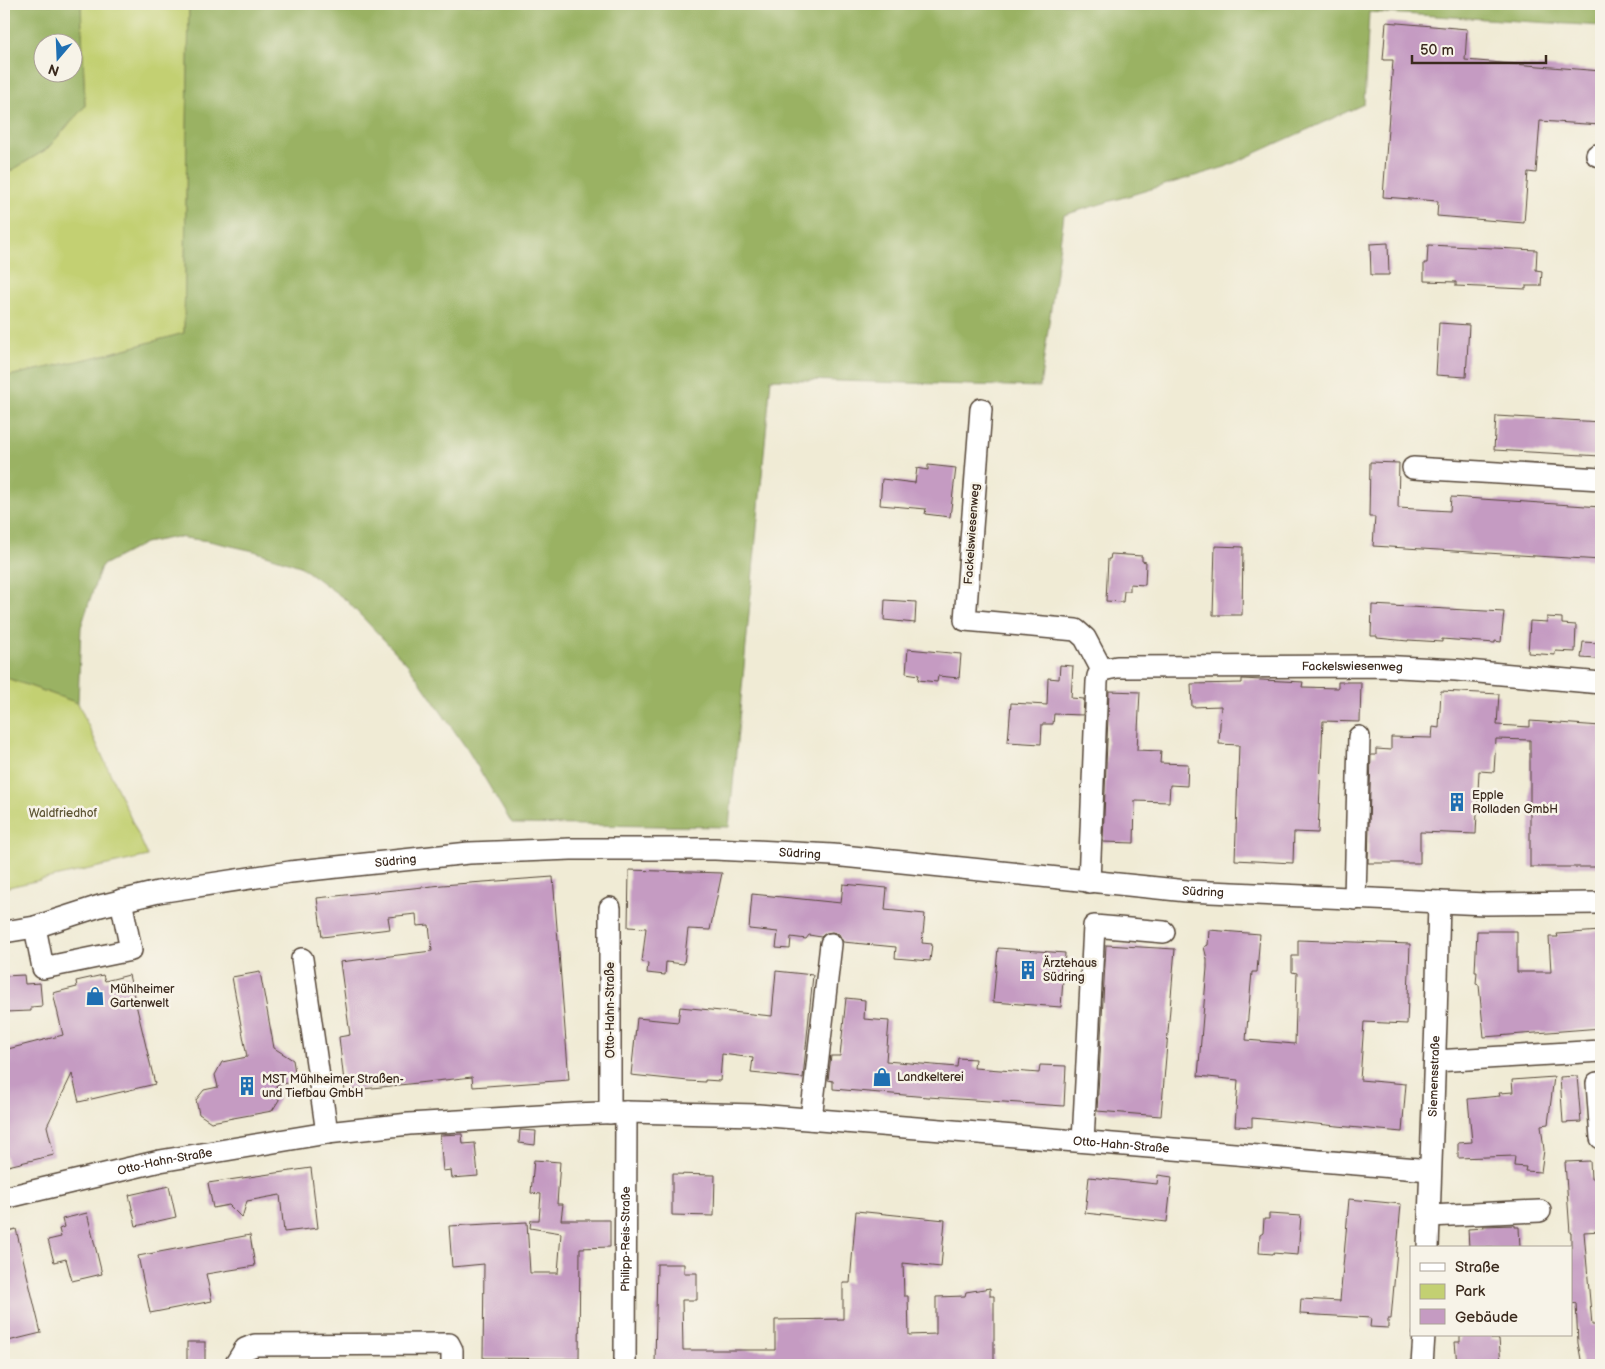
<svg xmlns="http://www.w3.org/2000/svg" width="1605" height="1369" viewBox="0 0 1605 1369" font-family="'Balsamiq Sans',sans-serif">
	<rect width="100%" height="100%" fill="#f7f3e8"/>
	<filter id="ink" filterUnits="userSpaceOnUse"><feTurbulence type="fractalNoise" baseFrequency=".02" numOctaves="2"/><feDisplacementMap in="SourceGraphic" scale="10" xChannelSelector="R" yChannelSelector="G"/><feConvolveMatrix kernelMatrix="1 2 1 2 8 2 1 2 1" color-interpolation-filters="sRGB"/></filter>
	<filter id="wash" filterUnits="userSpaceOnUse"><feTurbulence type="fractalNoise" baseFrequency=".0096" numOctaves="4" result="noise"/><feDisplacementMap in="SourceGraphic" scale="20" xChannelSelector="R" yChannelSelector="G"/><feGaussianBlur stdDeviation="1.12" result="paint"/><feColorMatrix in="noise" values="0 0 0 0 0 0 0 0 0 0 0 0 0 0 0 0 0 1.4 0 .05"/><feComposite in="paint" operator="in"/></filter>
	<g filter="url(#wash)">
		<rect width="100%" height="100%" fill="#f0ebd5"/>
		<g fill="#c3d072" stroke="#7f7d48">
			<path d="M 81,4 L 189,4 L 184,333 L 96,357 L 4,377 L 4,175 L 47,149 L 85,106 Z"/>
			<path d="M 4,677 L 78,703 L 148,856 L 4,888 Z"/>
		</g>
		<g fill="#9ab264" stroke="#6a6e41" fill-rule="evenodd">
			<path d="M 4,4 L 81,4 L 85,106 L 47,149 L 4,175 ZM 42,42 L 72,42 L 72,72 L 42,72 Z"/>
			<path d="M 189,4 L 1601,4 L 1601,26 L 1369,12 L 1364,104 L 1225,167 L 1064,215 L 1040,387 L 771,379 L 729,827 L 512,824 L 467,749 L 408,665 L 346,600 L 300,566 L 254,551 L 209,541 L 176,537 L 145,543 L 101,566 L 81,627 L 78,703 L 4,677 L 4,377 L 96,357 L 184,333 Z"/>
		</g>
		<g id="blocks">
			<g fill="#c59bc2">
				<path d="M 1386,22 L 1467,29 L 1465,60 L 1601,71 L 1601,125 L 1540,121 L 1536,173 L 1528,172 L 1524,223 L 1437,216 L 1438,201 L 1383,197 L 1393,60 L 1383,60 Z"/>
				<path d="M 1388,243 L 1389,275 L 1371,275 L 1370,244 Z"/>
				<path d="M 1428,245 L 1537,250 L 1536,270 L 1542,271 L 1541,286 L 1526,286 L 1526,289 L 1456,286 L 1456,282 L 1424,281 L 1424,263 L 1427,263 Z"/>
				<path d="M 1439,323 L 1469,325 L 1466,377 L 1436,375 Z"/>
				<path d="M 1496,416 L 1601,422 L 1601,456 L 1494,450 Z"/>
				<path d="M 1370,462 L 1399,463 L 1398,508 L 1450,511 L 1451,497 L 1601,507 L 1601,560 L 1373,546 L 1375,517 L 1369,517 Z"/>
				<path d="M 928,465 L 956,468 L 950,517 L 925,514 L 926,509 L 880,505 L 882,479 L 915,483 L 917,468 L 928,470 Z"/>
				<path d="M 1215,546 L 1243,547 L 1242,615 L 1213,615 Z"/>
				<path d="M 1111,554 L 1142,556 L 1142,561 L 1146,562 L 1145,585 L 1130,584 L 1130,591 L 1124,591 L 1123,602 L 1106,601 L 1108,559 L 1110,559 Z"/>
				<path d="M 885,600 L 916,602 L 915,623 L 884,620 Z"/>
				<path d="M 1372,605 L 1504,612 L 1501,642 L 1495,641 L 1495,643 L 1442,639 L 1442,642 L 1408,640 L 1408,641 L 1377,638 L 1377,636 L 1371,636 Z"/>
				<path d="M 1547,617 L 1562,618 L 1562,624 L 1576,625 L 1575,652 L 1555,651 L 1555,655 L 1528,653 L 1530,621 L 1547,622 Z"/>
				<path d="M 1583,642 L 1598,643 L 1597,659 L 1581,658 Z"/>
				<path d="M 908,649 L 961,654 L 959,678 L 938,676 L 937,682 L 918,680 L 919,675 L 906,673 Z"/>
				<path d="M 1060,665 L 1073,666 L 1071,698 L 1084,699 L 1083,715 L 1054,714 L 1053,724 L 1042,724 L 1041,744 L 1008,742 L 1011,703 L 1047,705 L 1048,678 L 1059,679 Z"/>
				<path d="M 1242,679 L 1303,682 L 1302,687 L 1338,688 L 1338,682 L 1361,682 L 1360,722 L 1323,721 L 1318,833 L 1294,832 L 1293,863 L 1235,860 L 1239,745 L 1219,744 L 1221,706 L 1192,707 L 1191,684 L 1242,683 Z"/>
				<path d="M 1109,691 L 1140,692 L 1137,750 L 1161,751 L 1160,763 L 1188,764 L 1187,786 L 1170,785 L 1169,802 L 1135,801 L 1134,843 L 1103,842 Z"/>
				<path d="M 1441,691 L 1499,694 L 1497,725 L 1530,727 L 1530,721 L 1601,726 L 1601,867 L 1530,867 L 1530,740 L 1496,739 L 1494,772 L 1479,771 L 1476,834 L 1420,832 L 1420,863 L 1368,863 L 1371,755 L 1376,755 L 1376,749 L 1391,750 L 1391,737 L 1432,738 L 1433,727 L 1439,728 Z"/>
				<path d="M 629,870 L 722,873 L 710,930 L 688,929 L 684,964 L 666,962 L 665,975 L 647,973 L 648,963 L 642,962 L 646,928 L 628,927 Z"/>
				<path d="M 553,877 L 569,1080 L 473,1087 L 472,1077 L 345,1091 L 339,1037 L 350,1035 L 340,962 L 432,951 L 429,925 L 417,926 L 416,914 L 388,917 L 390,929 L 322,937 L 317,898 L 442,885 Z"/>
				<path d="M 843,884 L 887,888 L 885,910 L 925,914 L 922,943 L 932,944 L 930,961 L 895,958 L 896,947 L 843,942 L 839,934 L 832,932 L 826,933 L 821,937 L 809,935 L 806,939 L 791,937 L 790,949 L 776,948 L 778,932 L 749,929 L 752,894 L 841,903 Z"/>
				<path d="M 1209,930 L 1260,934 L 1257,972 L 1252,972 L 1246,1040 L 1295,1044 L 1297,973 L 1292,972 L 1292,956 L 1298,956 L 1298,940 L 1410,944 L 1407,1024 L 1364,1022 L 1360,1080 L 1406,1084 L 1402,1132 L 1252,1118 L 1252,1127 L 1235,1126 L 1238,1080 L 1198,1076 L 1207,968 L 1207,959 L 1204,947 L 1208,945 Z"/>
				<path d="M 1477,931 L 1517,931 L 1517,972 L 1551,972 L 1549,937 L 1558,937 L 1557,934 L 1601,931 L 1601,1028 L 1484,1037 L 1479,985 L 1476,984 L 1477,972 L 1475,972 Z"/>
				<path d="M 1106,945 L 1175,949 L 1161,1116 L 1097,1111 Z"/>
				<path d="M 998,948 L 1065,953 L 1061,1007 L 993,1002 Z"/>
				<path d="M 776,971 L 813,975 L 803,1078 L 751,1073 L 753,1058 L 722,1054 L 720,1081 L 705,1080 L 705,1082 L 688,1081 L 631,1075 L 637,1018 L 678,1022 L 680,1007 L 772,1016 Z"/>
				<path d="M 260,972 L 274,1048 L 293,1060 L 295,1072 L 288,1083 L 276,1085 L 279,1100 L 272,1111 L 211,1122 L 199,1114 L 196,1100 L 204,1090 L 218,1087 L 215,1075 L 222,1062 L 247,1057 L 232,977 Z"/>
				<path d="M 24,975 L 25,984 L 40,983 L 42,1006 L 31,1007 L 31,1011 L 4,1012 L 4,976 Z"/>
				<path d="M 103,975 L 105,981 L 129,975 L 155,1084 L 79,1102 L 72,1074 L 47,1126 L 54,1155 L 8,1166 L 4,1149 L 4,1050 L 63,1035 L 53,993 L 77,987 L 76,981 Z"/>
				<path d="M 846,998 L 865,1000 L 864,1019 L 889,1021 L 886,1061 L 957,1067 L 958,1058 L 975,1059 L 974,1068 L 1039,1073 L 1040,1065 L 1066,1066 L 1064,1106 L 928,1097 L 833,1089 L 833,1081 L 828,1080 L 831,1056 L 840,1056 Z"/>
				<path d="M 1577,1076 L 1581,1122 L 1563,1123 L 1560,1077 Z"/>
				<path d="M 1554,1077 L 1548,1124 L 1541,1125 L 1544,1150 L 1541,1172 L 1525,1171 L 1526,1167 L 1514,1166 L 1515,1156 L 1458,1158 L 1458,1143 L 1472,1142 L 1468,1099 L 1500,1096 L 1499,1093 L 1513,1092 L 1512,1080 Z"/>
				<path d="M 520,1130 L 536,1131 L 535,1145 L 519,1143 Z"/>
				<path d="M 462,1134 L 463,1144 L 475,1143 L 478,1176 L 452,1178 L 451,1170 L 443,1171 L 440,1135 Z"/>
				<path d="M 534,1160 L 560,1162 L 557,1204 L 563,1204 L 561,1220 L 610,1220 L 610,1247 L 580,1248 L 579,1359 L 483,1358 L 484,1264 L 452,1267 L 449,1226 L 527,1222 L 530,1273 L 558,1273 L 561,1233 L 530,1228 L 531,1220 L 539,1220 L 541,1194 L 531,1193 Z"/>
				<path d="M 1590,1161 L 1591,1179 L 1601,1178 L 1601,1231 L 1584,1232 L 1592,1325 L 1597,1325 L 1600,1365 L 1582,1365 L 1578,1343 L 1576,1303 L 1571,1304 L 1571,1233 L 1570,1233 L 1565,1162 Z"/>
				<path d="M 311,1168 L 318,1228 L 284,1232 L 280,1195 L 247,1201 L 242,1218 L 229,1205 L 213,1208 L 208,1183 Z"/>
				<path d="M 672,1174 L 715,1175 L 714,1216 L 672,1215 Z"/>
				<path d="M 1158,1175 L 1172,1177 L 1167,1222 L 1085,1213 L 1089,1177 L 1157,1184 Z"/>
				<path d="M 169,1186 L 176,1217 L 136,1226 L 129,1195 Z"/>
				<path d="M 1349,1199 L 1401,1204 L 1391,1319 L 1388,1319 L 1388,1328 L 1370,1327 L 1371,1318 L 1300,1314 L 1301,1299 L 1340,1301 Z"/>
				<path d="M 856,1211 L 945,1220 L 941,1267 L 903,1263 L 904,1296 L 908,1296 L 909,1335 L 936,1334 L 936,1297 L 965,1296 L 966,1292 L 990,1288 L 990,1296 L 994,1296 L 994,1365 L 655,1365 L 657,1264 L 684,1264 L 684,1273 L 697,1273 L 697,1300 L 682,1300 L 683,1350 L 775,1350 L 775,1320 L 843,1319 L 843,1283 L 850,1283 Z"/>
				<path d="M 87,1213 L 102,1274 L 72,1281 L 66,1259 L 54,1262 L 48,1240 L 61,1237 L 59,1229 L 64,1227 L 62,1219 Z"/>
				<path d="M 1269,1214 L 1301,1216 L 1298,1255 L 1273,1253 L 1273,1254 L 1259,1253 L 1260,1235 L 1263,1233 L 1264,1219 L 1269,1219 Z"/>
				<path d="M 1515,1225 L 1515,1227 L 1519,1227 L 1520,1248 L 1469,1248 L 1468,1229 L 1484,1228 L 1483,1226 Z"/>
				<path d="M 16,1229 L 41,1333 L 4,1342 L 4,1232 Z"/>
				<path d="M 250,1235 L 255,1266 L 206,1274 L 212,1301 L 150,1313 L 138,1256 Z"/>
				<path d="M 1460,1335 L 1491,1335 L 1491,1339 L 1499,1339 L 1501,1365 L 1457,1365 L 1455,1342 L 1460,1342 Z"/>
				<rect x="187" y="1342" width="18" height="20"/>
			</g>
		</g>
	</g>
	<g filter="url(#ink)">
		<use href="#blocks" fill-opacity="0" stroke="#564739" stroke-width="1"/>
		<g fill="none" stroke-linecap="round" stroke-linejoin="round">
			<g stroke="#564739" stroke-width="24">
				<g id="minor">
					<path d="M 1597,155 L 1601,156"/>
					<path d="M 981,409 L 965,620 L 1076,630 L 1085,638 L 1102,670"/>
					<path d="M 1413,468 L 1601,479"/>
					<path id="s1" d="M 1089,882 L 1097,682 L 1098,676 L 1102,670 L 1117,667 L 1379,666 L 1456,670 L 1601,683"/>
					<path d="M 1355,899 L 1359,737"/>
					<path d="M 610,908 L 610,1113"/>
					<path d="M 35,927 L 43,968 L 131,950 L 121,900"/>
					<path id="s2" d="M 4,932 L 35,927 L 100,906 L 158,892 L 290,872 L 469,853 L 571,849 L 715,849 L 833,855 L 1187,891 L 1486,904 L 1601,903"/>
					<path d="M 302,959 L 327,1133"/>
					<path d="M 1435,1061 L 1601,1051"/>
					<path d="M 1601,1083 L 1597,1083 L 1601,1138"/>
					<path d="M 811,1119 L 831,944"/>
					<path d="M 1083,1141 L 1094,926 L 1164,932"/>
					<path id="s3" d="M 4,1198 L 160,1161 L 327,1133 L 409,1124 L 574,1114 L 626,1112 L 758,1115 L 1430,1170"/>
					<path d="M 1429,1216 L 1540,1211"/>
					<path id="s4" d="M 1428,1248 L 1436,1020 L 1439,902"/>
					<path d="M 235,1365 L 245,1349 L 255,1345 L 449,1344 L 452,1350 L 452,1365"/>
					<path id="s5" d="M 625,1365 L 626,1112"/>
					<path d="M 1422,1365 L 1424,1335"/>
				</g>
			</g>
			<use href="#minor" stroke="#fff" stroke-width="21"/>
		</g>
	</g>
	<defs>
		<g id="building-bare" transform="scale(1.5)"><path d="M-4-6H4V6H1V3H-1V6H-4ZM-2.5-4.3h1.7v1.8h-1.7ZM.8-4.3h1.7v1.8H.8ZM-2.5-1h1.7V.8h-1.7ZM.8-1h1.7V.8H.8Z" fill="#1f6fb2" stroke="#f7f3e8" stroke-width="2.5" paint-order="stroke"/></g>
		<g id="shop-bare" transform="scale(1.5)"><path d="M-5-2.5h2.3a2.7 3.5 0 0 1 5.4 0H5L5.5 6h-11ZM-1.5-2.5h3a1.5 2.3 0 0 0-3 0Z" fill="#1f6fb2" stroke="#f7f3e8" stroke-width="2.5" paint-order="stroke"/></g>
	</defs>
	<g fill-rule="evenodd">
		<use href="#building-bare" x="1457" y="802"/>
		<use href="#building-bare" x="1028" y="970"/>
		<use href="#shop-bare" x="95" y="996"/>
		<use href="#shop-bare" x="882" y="1077"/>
		<use href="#building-bare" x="247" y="1086"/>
	</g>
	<g text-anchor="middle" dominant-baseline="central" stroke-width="5" stroke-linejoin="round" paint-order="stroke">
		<g font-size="12" fill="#3b2a1e" stroke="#f7f3e8">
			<text transform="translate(972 534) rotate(-86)">Fackelswiesenweg</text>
			<text stroke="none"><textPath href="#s1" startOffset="464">Fackelswiesenweg</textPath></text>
			<text stroke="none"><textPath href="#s2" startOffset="804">Südring</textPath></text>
			<text stroke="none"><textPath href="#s2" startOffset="399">Südring</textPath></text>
			<text stroke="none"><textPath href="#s2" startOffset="1209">Südring</textPath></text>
			<text transform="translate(610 1010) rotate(-90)">Otto-Hahn-Straße</text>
			<text stroke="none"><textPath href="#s4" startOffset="172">Siemensstraße</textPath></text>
			<text stroke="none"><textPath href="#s3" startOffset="1126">Otto-Hahn-Straße</textPath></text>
			<text stroke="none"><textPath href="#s3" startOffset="165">Otto-Hahn-Straße</textPath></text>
			<text stroke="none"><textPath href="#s5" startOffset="126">Philipp-Reis-Straße</textPath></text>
		</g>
		<g font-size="12" fill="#3b2a1e" stroke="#f7f3e8" text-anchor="start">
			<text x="1472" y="795">Epple<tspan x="1472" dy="14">Rolladen GmbH</tspan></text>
			<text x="1043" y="963">Ärztehaus<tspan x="1043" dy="14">Südring</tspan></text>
			<text x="110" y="989">Mühlheimer<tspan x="110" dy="14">Gartenwelt</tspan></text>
			<text x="897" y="1077">Landkelterei</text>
			<text x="262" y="1079">MST Mühlheimer Straßen-<tspan x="262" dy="14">und Tiefbau GmbH</tspan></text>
		</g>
		<g font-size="12" fill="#5d5433" stroke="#f7f3e8">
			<text x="63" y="813">Waldfriedhof</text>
		</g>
	</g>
	<rect width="1605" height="1369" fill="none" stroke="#f7f3e8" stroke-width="20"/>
	<rect x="1410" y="1246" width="162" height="90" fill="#f7f3e8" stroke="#aca397"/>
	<rect x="1420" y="1263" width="25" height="8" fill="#ffffff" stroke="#aca397"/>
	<text x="1455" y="1272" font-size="15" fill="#3b2a1e">Straße</text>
	<rect x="1420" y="1284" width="25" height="15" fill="#c3d072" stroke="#aca397"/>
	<text x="1455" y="1296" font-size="15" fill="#3b2a1e">Park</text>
	<rect x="1420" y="1309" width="25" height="15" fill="#c59bc2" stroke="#aca397"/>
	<text x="1455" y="1322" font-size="15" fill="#3b2a1e">Gebäude</text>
	<g transform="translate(58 58) rotate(199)"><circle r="24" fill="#f7f3e8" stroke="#aca397"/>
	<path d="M0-4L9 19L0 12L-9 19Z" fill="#1f6fb2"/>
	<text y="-8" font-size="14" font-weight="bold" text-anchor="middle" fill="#3b2a1e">N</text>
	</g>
	<path d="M1412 55v8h134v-8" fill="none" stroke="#3b2a1e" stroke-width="2.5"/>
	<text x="1420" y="55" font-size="15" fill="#3b2a1e" stroke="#f7f3e8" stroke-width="4" paint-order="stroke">50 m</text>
</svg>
